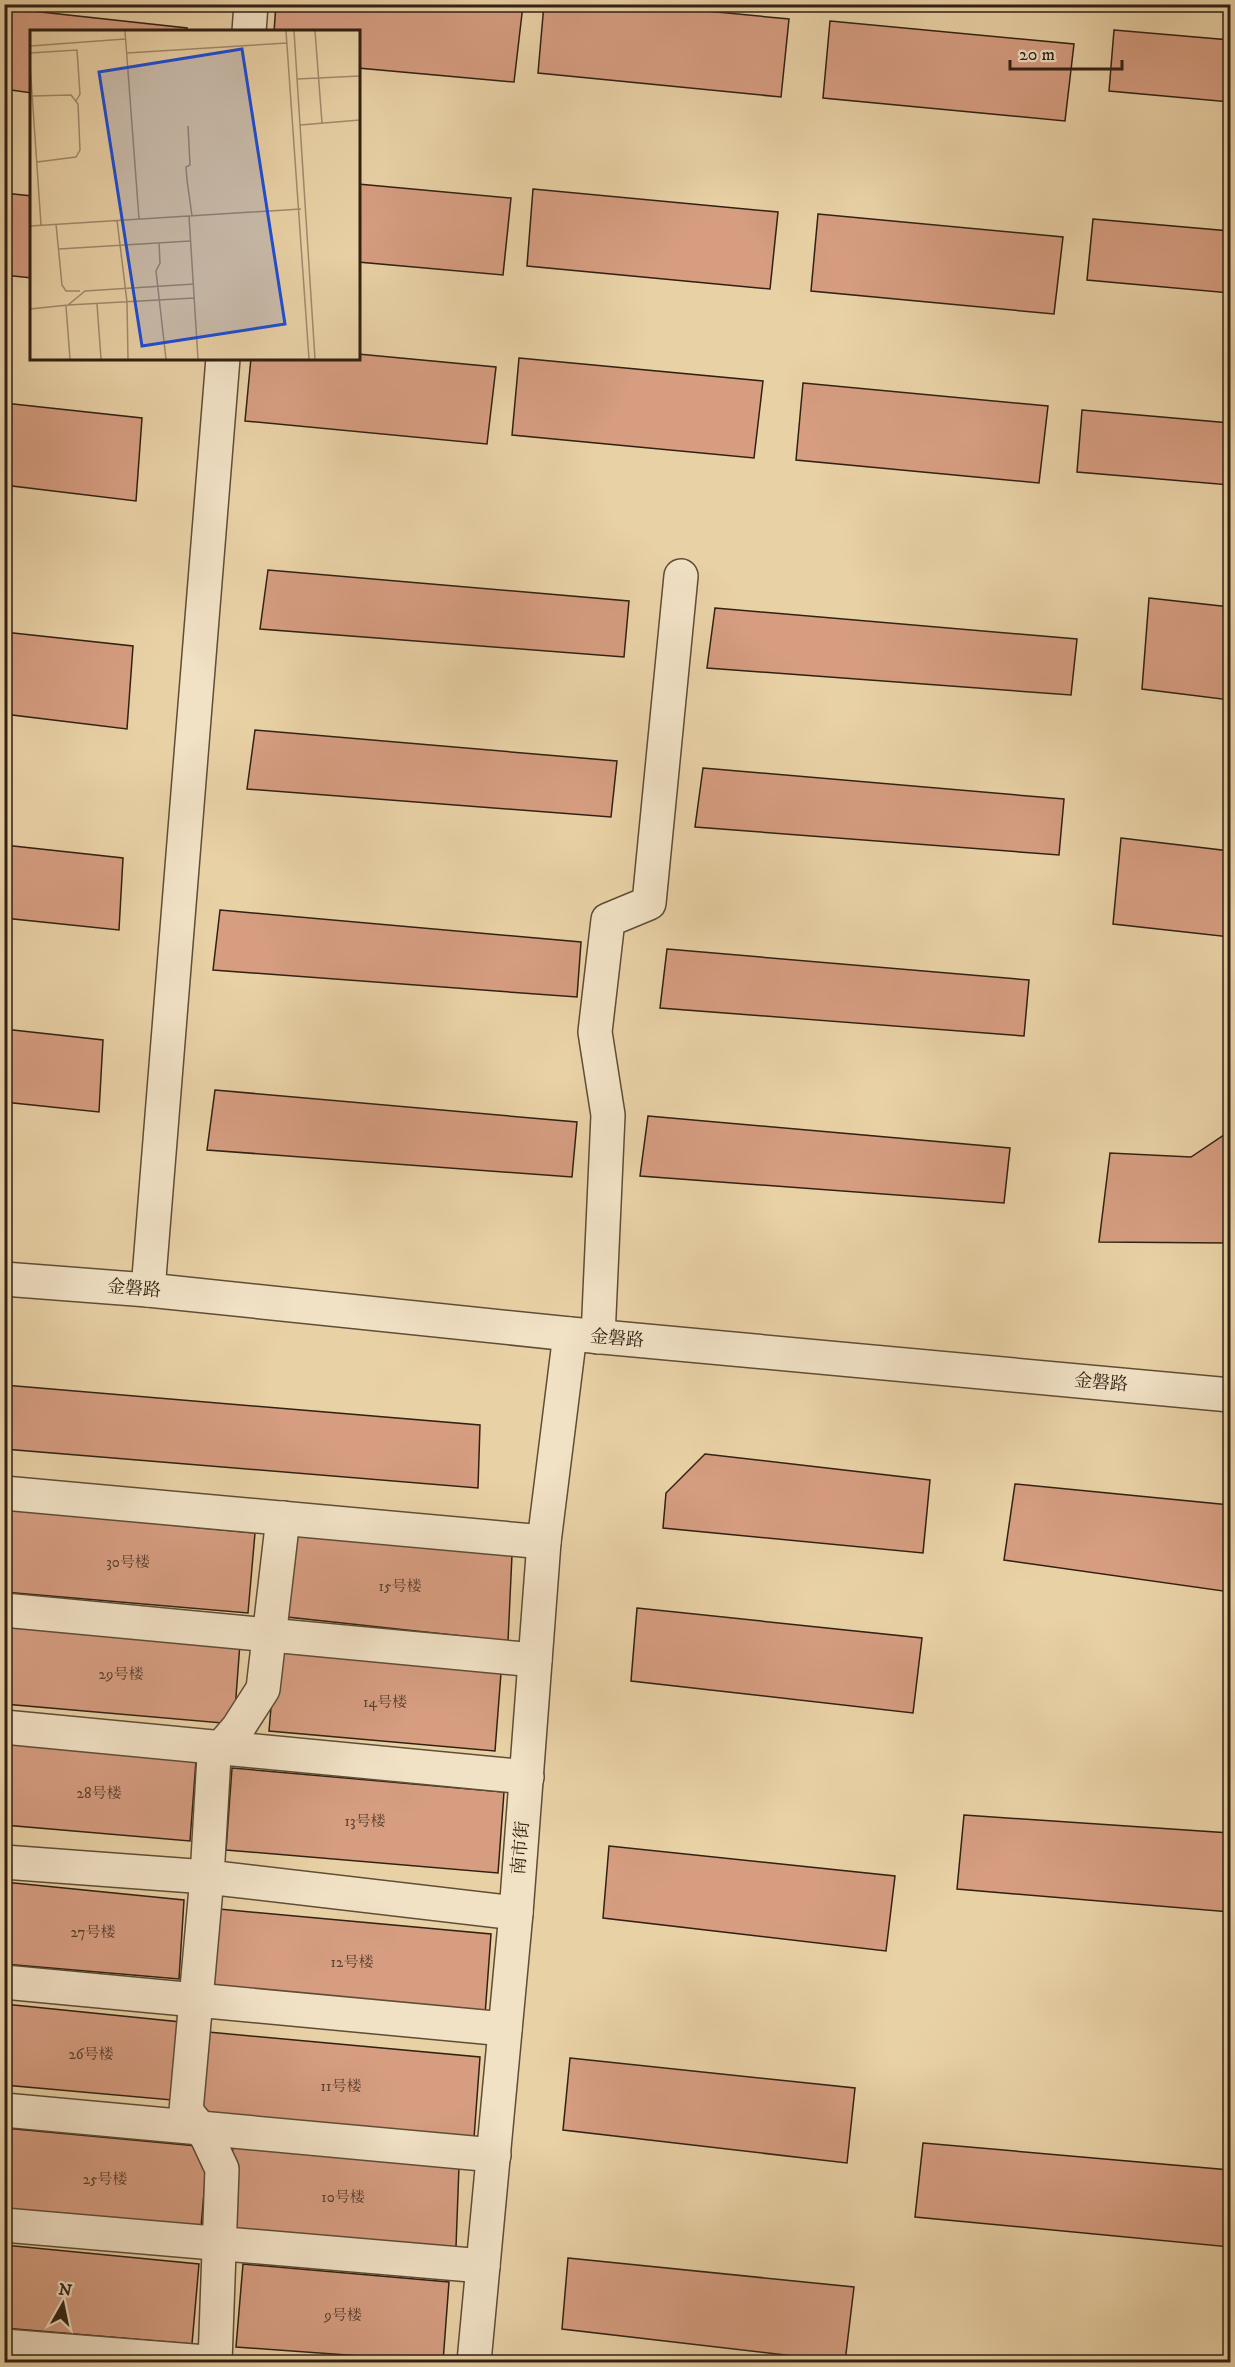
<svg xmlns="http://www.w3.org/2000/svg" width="1235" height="2367" viewBox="0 0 1235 2367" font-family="'IM FELL DW Pica','Noto Serif SC',serif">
	<rect width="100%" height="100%" fill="#e9d1a6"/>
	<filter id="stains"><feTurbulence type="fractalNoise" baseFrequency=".00333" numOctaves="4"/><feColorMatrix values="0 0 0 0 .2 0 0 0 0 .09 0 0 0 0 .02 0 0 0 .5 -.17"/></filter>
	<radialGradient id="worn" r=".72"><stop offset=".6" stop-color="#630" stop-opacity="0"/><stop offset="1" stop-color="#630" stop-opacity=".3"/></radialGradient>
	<g fill="#d69d81" stroke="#312112" stroke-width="1.5">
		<path d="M 276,4 L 523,5 L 514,82 L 358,68 L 358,32 L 274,32 Z"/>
		<path d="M 544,4 L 633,4 L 789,19 L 781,97 L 538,73 Z"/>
		<path d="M 4,8 L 187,28 L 186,32 L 32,32 L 32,93 L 4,89 Z"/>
		<path d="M 830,21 L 1074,44 L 1065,121 L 823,98 Z"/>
		<path d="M 1114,30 L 1230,40 L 1230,102 L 1109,91 Z"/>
		<path d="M 358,184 L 511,198 L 503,275 L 358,262 Z"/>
		<path d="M 533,189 L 778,212 L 770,289 L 527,266 Z"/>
		<path d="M 4,193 L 32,196 L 32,278 L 4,275 Z"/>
		<path d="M 818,214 L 1063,237 L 1054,314 L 811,291 Z"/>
		<path d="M 1093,219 L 1230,231 L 1230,293 L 1087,280 Z"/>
		<path d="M 358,354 L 496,367 L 487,444 L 245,421 L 251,358 L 358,358 Z"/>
		<path d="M 519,358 L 763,381 L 754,458 L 512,435 Z"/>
		<path d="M 803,383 L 1048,406 L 1039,483 L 796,460 Z"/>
		<path d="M 4,403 L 142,418 L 136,501 L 4,485 Z"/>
		<path d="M 1082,410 L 1230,423 L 1230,485 L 1077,472 Z"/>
		<path d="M 268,570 L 629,601 L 624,657 L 260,629 Z"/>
		<path d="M 1149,598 L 1230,607 L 1230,700 L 1142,689 Z"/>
		<path d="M 715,608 L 1077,639 L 1071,695 L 707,668 Z"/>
		<path d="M 4,632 L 133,646 L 127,729 L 4,714 Z"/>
		<path d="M 255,730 L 617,761 L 611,817 L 247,789 Z"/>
		<path d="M 703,768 L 1064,799 L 1059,855 L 695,827 Z"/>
		<path d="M 1121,838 L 1230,851 L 1230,937 L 1113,924 Z"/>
		<path d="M 4,845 L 123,858 L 119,930 L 4,918 Z"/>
		<path d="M 220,910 L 581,942 L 577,997 L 213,970 Z"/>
		<path d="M 667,949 L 1029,980 L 1024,1036 L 660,1008 Z"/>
		<path d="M 4,1029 L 103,1040 L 99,1112 L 4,1102 Z"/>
		<path d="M 215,1090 L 577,1122 L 572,1177 L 207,1150 Z"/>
		<path d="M 648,1116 L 1010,1148 L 1004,1203 L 640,1176 Z"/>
		<path d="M 1230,1131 L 1230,1243 L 1099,1242 L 1110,1153 L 1191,1157 Z"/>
		<path d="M 4,1385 L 480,1425 L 478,1488 L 4,1449 Z"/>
		<path d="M 705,1454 L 930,1480 L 923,1553 L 663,1528 L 666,1493 Z"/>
		<path d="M 1015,1484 L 1230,1505 L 1230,1592 L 1004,1560 Z"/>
		<path d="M 4,1509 L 255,1533 L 248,1613 L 4,1592 Z"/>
		<path d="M 294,1535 L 512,1555 L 508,1641 L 287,1617 Z"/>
		<path d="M 637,1608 L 922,1638 L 913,1713 L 631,1681 Z"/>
		<path d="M 4,1621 L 240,1643 L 234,1724 L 4,1704 Z"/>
		<path d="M 276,1649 L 501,1673 L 495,1751 L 269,1731 Z"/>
		<path d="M 4,1743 L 196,1761 L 190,1841 L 4,1825 Z"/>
		<path d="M 232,1768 L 504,1792 L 498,1873 L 226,1850 Z"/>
		<path d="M 964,1815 L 1230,1833 L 1230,1912 L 957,1889 Z"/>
		<path d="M 609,1846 L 895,1876 L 886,1951 L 603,1918 Z"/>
		<path d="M 4,1882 L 184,1900 L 179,1979 L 4,1964 Z"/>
		<path d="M 219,1909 L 491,1934 L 485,2015 L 213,1991 Z"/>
		<path d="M 4,2004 L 181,2022 L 172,2100 L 4,2085 Z"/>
		<path d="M 208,2032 L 480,2057 L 474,2138 L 201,2115 Z"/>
		<path d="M 570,2058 L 855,2088 L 847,2163 L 563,2130 Z"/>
		<path d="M 4,2128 L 208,2147 L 201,2227 L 4,2211 Z"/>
		<path d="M 923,2143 L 1230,2170 L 1230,2247 L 915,2217 Z"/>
		<path d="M 233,2146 L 459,2166 L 456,2247 L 226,2228 Z"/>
		<path d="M 4,2245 L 199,2264 L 192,2344 L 4,2328 Z"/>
		<path d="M 568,2258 L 854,2287 L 845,2362 L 562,2329 Z"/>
		<path d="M 243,2264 L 449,2282 L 443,2362 L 236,2347 Z"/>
	</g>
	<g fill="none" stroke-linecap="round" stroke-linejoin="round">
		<g stroke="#5f4d37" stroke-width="36">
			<g id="minor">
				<path d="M 249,32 L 251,4"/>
				<path d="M 4,1279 L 148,1290 L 570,1334 L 1230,1395"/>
				<path d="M 148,1290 L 223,358"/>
				<path d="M 598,1337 L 608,1115 L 595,1032 L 608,920 L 649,903 L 681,576"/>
				<path d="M 4,1493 L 544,1542"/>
				<path d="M 4,1610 L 535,1660"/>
				<path d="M 4,1727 L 527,1777"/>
				<path d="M 4,1862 L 207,1877 L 516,1913"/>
				<path d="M 4,1982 L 505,2029"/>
				<path d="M 4,2110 L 494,2155"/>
				<path d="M 4,2225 L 483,2266"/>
				<path d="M 4,2346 L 206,2362"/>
				<path d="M 215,2362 L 222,2169 L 207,2137 L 186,2111 L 207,1877 L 214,1756 L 238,1728 L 263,1689 L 283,1518"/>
				<path d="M 474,2362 L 516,1913 L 544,1542 L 570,1334"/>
			</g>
		</g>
		<use href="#minor" stroke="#f1e1c5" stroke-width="33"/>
	</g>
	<g text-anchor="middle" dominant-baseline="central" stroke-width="4.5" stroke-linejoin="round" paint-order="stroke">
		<g font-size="15" fill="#5a402e">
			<text x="128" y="1562">30号楼</text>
			<text x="400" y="1586">15号楼</text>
			<text x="121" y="1674">29号楼</text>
			<text x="385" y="1702">14号楼</text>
			<text x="99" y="1793">28号楼</text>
			<text x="365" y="1821">13号楼</text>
			<text x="93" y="1932">27号楼</text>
			<text x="352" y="1962">12号楼</text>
			<text x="91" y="2054">26号楼</text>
			<text x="341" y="2086">11号楼</text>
			<text x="105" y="2179">25号楼</text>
			<text x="343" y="2197">10号楼</text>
			<text x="343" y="2315">9号楼</text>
		</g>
		<g font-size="18" fill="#312112" stroke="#f1e1c5">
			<text transform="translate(134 1289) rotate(5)">金磐路</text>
			<text transform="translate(617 1339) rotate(5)">金磐路</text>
			<text transform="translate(1101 1383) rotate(5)">金磐路</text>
			<text transform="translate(521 1848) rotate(-85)">南市街</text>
		</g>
	</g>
	<g transform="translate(30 30)">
		<rect width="330" height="330" fill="#e9d1a6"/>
		<path fill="none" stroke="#9f8b6b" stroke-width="1.5" d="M 95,1 L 109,189M 256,1 L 279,329M 264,1 L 285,329M 285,1 L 292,93M 0,16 L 95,9M 0,23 L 47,20 L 50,64 L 46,71M 97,23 L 257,13M 0,34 L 11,195M 267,49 L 330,46M 2,66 L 41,65 L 48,74 L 50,120 L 46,127 L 7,132M 270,95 L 330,90M 158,96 L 160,135 L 156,137 L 157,150 L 162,186M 159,186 L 168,329M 87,190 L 97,272 L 98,329M 26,194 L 32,255 L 36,261 L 50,261M 0,196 L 271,179M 129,213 L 130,233 L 126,241 L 136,329M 29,219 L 160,211M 67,274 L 71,329M 38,275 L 164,268M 36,276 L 40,329M 0,279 L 38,275 L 55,261 L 164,254"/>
		<path fill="#1d4ed8" fill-opacity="0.15" stroke="#1d4ed8" stroke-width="3" d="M 212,19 L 255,294 L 112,316 L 69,42 Z"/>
		<rect width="330" height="330" fill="none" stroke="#312112" stroke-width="3"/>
	</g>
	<rect width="1235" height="2367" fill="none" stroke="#e9d1a6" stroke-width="24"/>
	<rect x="6" y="6" width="1223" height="2355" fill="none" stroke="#312112" stroke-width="3"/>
	<rect x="12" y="12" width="1211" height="2343" fill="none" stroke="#312112" stroke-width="1.5"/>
	<g transform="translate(63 2304) rotate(9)" stroke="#f1e1c5" stroke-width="4.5" paint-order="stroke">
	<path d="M0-4.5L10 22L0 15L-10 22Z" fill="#312112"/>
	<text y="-9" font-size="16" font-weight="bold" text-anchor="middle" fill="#312112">N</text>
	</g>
	<path d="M1010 60v9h112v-9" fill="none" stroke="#312112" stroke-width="3"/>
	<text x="1019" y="60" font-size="18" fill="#312112" stroke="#f1e1c5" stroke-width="4.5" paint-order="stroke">20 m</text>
	<rect width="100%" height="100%" filter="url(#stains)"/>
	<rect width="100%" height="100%" fill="url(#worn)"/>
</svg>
